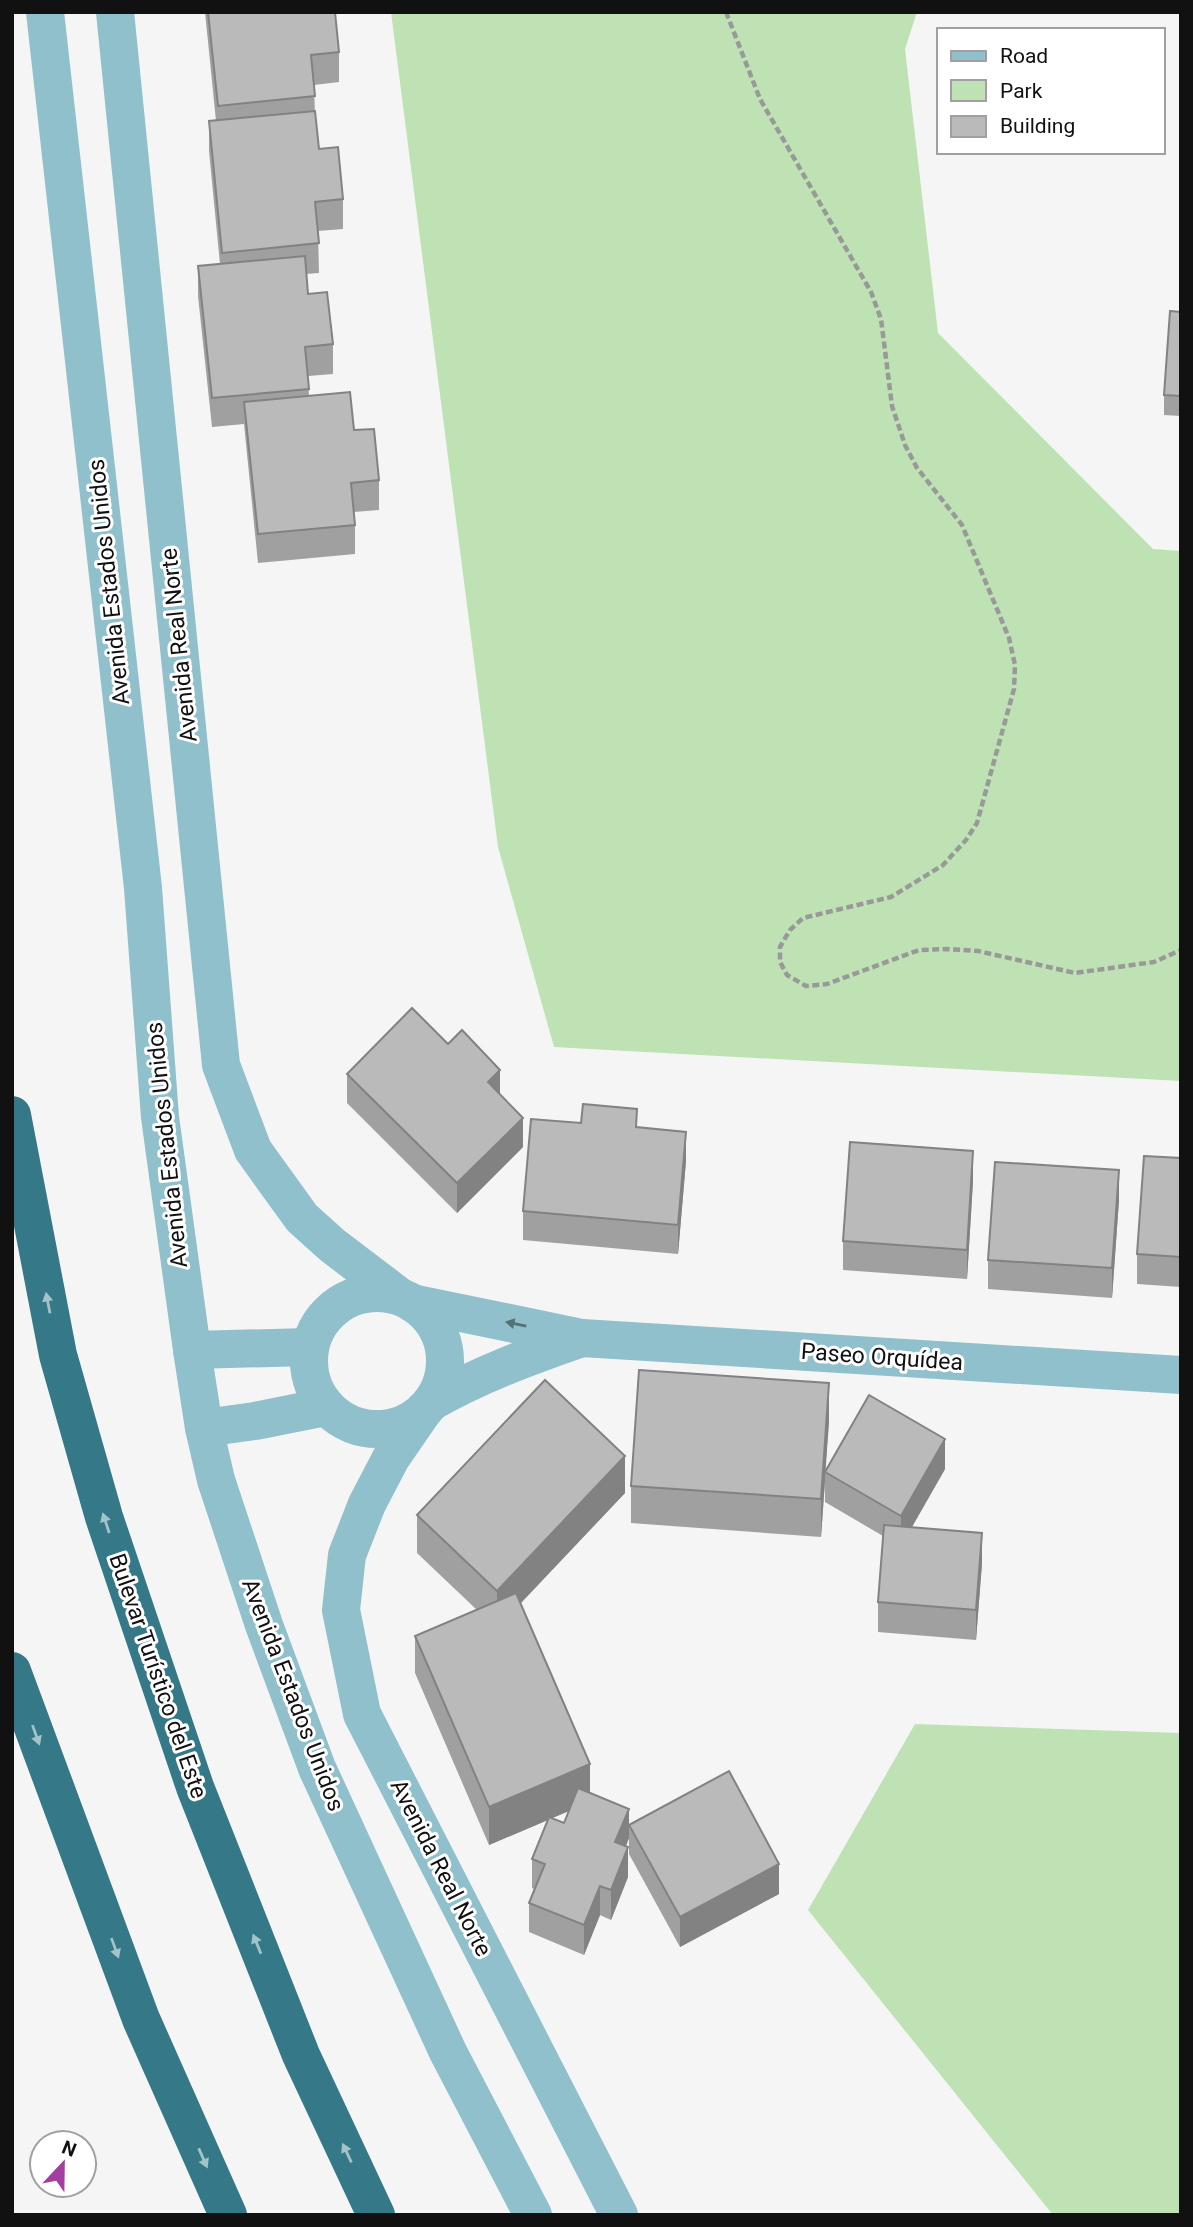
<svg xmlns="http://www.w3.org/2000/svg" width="1193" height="2227" viewBox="0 0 1193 2227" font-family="Roboto,sans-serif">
	<rect width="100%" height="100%" fill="#f5f5f6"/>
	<g fill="#bee2b3">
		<path d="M 391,12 L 917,12 L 905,49 L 938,333 L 1153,549 L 1181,551 L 1181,1081 L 554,1047 L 498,847 Z"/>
		<path d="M 915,1724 L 1181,1733 L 1181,2215 L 1053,2215 L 808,1910 Z"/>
	</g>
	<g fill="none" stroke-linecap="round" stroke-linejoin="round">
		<path stroke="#99999a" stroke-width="4.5" stroke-dasharray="7 3.5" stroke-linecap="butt" d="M 726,12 L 760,99 L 871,292 L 881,319 L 892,406 L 905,445 L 917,468 L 962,525 L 1009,638 L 1015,665 L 1014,689 L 977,823 L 966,840 L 943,865 L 891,897 L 803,918 L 790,930 L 780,947 L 780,962 L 787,975 L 806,986 L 827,984 L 919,950 L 947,949 L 978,951 L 1075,973 L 1154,962 L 1181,950"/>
		<g stroke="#8fc0cb" stroke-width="38">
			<path d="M 45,12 L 143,888 L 160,1117 L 192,1350 L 204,1428 L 216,1480 L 264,1625 L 317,1768 L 448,2052 L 533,2215"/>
			<path d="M 115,12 L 221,1065 L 253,1150 L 302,1218 L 332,1245 L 399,1296"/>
			<circle cx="377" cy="1361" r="68"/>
			<path d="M 412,1303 L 582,1338 L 1181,1375"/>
			<path d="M 192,1350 L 309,1347"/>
			<path d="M 433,1401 C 481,1374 530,1356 582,1338"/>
			<path d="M 424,1410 L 391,1458 L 367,1504 L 347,1555 L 341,1610 L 362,1714 L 619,2215"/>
			<path d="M 204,1428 L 255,1421 L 325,1407"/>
		</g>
		<g stroke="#357988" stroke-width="38">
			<path d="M 12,1115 L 58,1355 L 104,1517 L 195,1787 L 301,2055 L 376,2215"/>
			<path d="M 12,1671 L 141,2019 L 228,2215"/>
		</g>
	</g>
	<g fill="#a0a0a1" fill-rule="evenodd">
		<path d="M 205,12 L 335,12 L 339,52 L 339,82 L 314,85 L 315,115 L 319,149 L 343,199 L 343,229 L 318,231 L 319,273 L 306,274 L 308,294 L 333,344 L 333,374 L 308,376 L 309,396 L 354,430 L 379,480 L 379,510 L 354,512 L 355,525 L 355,554 L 258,563 L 244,424 L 212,427 L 198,296 L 198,266 L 220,264 L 209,151 L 209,121 L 216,121 Z"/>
		<path d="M 1181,312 L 1181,416 L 1164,415 L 1164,395 Z"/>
		<path d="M 448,1044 L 500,1095 L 523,1147 L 457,1213 L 347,1103 L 347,1074 Z"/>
		<path d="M 637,1127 L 686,1161 L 678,1254 L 523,1240 L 523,1211 Z"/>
		<path d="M 1181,1158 L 1181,1287 L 1137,1284 L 1137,1254 Z"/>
		<path d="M 973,1181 L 967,1279 L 843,1270 L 843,1241 Z"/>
		<path d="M 1119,1200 L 1112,1298 L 988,1289 L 988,1260 Z"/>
		<path d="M 829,1421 L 825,1471 L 945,1469 L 912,1527 L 982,1563 L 976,1640 L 878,1632 L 878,1602 L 883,1536 L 825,1502 L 825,1482 L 821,1537 L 631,1523 L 631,1486 Z"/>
		<path d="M 625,1493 L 521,1603 L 590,1793 L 629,1838 L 626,1846 L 628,1877 L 611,1920 L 600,1915 L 584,1955 L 529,1932 L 529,1903 L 534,1889 L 532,1888 L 532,1859 L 548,1820 L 489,1845 L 415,1673 L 415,1636 L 477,1610 L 417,1553 L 417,1515 ZM 569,1811 L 564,1823 L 552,1818 Z"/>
		<path d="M 629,1825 L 779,1894 L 680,1947 L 629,1854 Z"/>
	</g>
	<g fill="#828283">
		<path d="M 500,1070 L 500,1099 L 488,1082 Z"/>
		<path d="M 523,1118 L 523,1147 L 457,1213 L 457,1183 Z"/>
		<path d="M 686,1132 L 686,1161 L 678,1254 L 678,1225 Z"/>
		<path d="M 973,1151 L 973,1181 L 967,1279 L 967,1250 Z"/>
		<path d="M 1119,1170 L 1119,1200 L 1112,1298 L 1112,1268 Z"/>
		<path d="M 829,1383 L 829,1421 L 821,1537 L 821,1499 Z"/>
		<path d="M 945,1439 L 945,1469 L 901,1546 L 901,1516 Z"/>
		<path d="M 625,1456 L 625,1493 L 497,1628 L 497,1591 Z"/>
		<path d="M 982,1533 L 982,1563 L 976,1640 L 976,1610 Z"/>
		<path d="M 590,1764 L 590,1802 L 489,1845 L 489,1807 Z"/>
		<path d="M 629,1809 L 629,1838 L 615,1872 L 615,1842 Z"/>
		<path d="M 628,1847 L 628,1877 L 611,1920 L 611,1890 Z"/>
		<path d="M 779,1864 L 779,1894 L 680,1947 L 680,1917 Z"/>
		<path d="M 600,1886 L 600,1915 L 584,1955 L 584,1925 Z"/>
	</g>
	<g fill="#bababb" stroke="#828283" stroke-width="2">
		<path d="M 208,12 L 335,12 L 339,52 L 311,55 L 315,96 L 218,106 Z"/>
		<path d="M 315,111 L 319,149 L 338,147 L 343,199 L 315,202 L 319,243 L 222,253 L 209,121 Z"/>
		<path d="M 305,256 L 308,294 L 327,292 L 333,344 L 305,347 L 309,389 L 212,398 L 198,266 Z"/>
		<path d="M 1170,311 L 1181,312 L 1181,396 L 1164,395 Z"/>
		<path d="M 350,392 L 354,430 L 374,429 L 379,480 L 351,483 L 355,525 L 258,534 L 244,402 Z"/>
		<path d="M 412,1008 L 448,1044 L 462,1030 L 500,1070 L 488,1082 L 523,1118 L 457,1183 L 347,1074 Z"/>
		<path d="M 583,1104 L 637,1109 L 636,1127 L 686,1132 L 678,1225 L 523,1211 L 531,1119 L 581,1123 Z"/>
		<path d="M 850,1142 L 973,1151 L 967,1250 L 843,1241 Z"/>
		<path d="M 1144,1156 L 1181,1158 L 1181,1257 L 1137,1254 Z"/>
		<path d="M 995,1162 L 1119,1170 L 1112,1268 L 988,1260 Z"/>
		<path d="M 639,1370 L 829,1383 L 821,1499 L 631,1486 Z"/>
		<path d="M 545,1380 L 625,1456 L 497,1591 L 417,1515 Z"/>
		<path d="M 869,1395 L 945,1439 L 901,1516 L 825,1472 Z"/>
		<path d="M 884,1525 L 982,1533 L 976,1610 L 878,1602 Z"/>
		<path d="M 516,1593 L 590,1764 L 489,1807 L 415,1636 Z"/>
		<path d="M 729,1771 L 779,1864 L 680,1917 L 629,1825 Z"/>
		<path d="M 578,1788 L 629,1809 L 615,1842 L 628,1847 L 611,1890 L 600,1886 L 584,1925 L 529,1903 L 545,1864 L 532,1859 L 549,1817 L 564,1823 Z"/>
	</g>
	<defs><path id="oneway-solid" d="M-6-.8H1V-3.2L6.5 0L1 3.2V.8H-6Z" transform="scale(1.75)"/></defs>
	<g fill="#a4c3c9">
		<use href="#oneway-solid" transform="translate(48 1303) rotate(-101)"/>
		<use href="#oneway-solid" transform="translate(106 1523) rotate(-108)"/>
		<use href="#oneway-solid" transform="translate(36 1735) rotate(70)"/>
		<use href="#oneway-solid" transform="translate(257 1944) rotate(-112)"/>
		<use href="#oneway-solid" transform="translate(115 1948) rotate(70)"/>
		<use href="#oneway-solid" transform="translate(347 2153) rotate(-115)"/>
		<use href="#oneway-solid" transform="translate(203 2158) rotate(66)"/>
	</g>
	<use fill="#567177" href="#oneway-solid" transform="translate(516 1324) rotate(-168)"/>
	<g text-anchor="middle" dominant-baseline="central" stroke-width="6" stroke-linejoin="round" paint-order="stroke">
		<g font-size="23" fill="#111" stroke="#fff">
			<text transform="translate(109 582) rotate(-96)">Avenida Estados Unidos</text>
			<text transform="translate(179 645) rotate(-96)">Avenida Real Norte</text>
			<text transform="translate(167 1145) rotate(-96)">Avenida Estados Unidos</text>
			<text transform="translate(882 1357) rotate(4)">Paseo Orquídea</text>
			<text transform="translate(158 1676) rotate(71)">Bulevar Turístico del Este</text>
			<text transform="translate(293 1695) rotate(69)">Avenida Estados Unidos</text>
			<text transform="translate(441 1868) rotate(63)">Avenida Real Norte</text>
		</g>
	</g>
	<rect width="1193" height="2227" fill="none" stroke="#111111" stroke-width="28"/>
	<rect x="937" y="28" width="228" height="126" fill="#ffffff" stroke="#a0a0a0" stroke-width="2"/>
	<rect x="951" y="51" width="35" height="10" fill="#8fc0cb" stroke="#a0a0a0" stroke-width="2"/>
	<text x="1000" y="63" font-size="21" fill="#111111">Road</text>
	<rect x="951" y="80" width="35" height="21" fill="#bee2b3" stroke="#a0a0a0" stroke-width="2"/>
	<text x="1000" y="98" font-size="21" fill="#111111">Park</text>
	<rect x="951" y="116" width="35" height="21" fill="#bababb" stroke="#a0a0a0" stroke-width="2"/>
	<text x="1000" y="133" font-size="21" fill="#111111">Building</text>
	<g transform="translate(63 2164) rotate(22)"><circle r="33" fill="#ffffff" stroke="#a0a0a0" stroke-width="2"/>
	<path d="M0-5L12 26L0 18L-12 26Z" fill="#a53ea1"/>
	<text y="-10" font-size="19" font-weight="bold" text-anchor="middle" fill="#111111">N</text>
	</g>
</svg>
